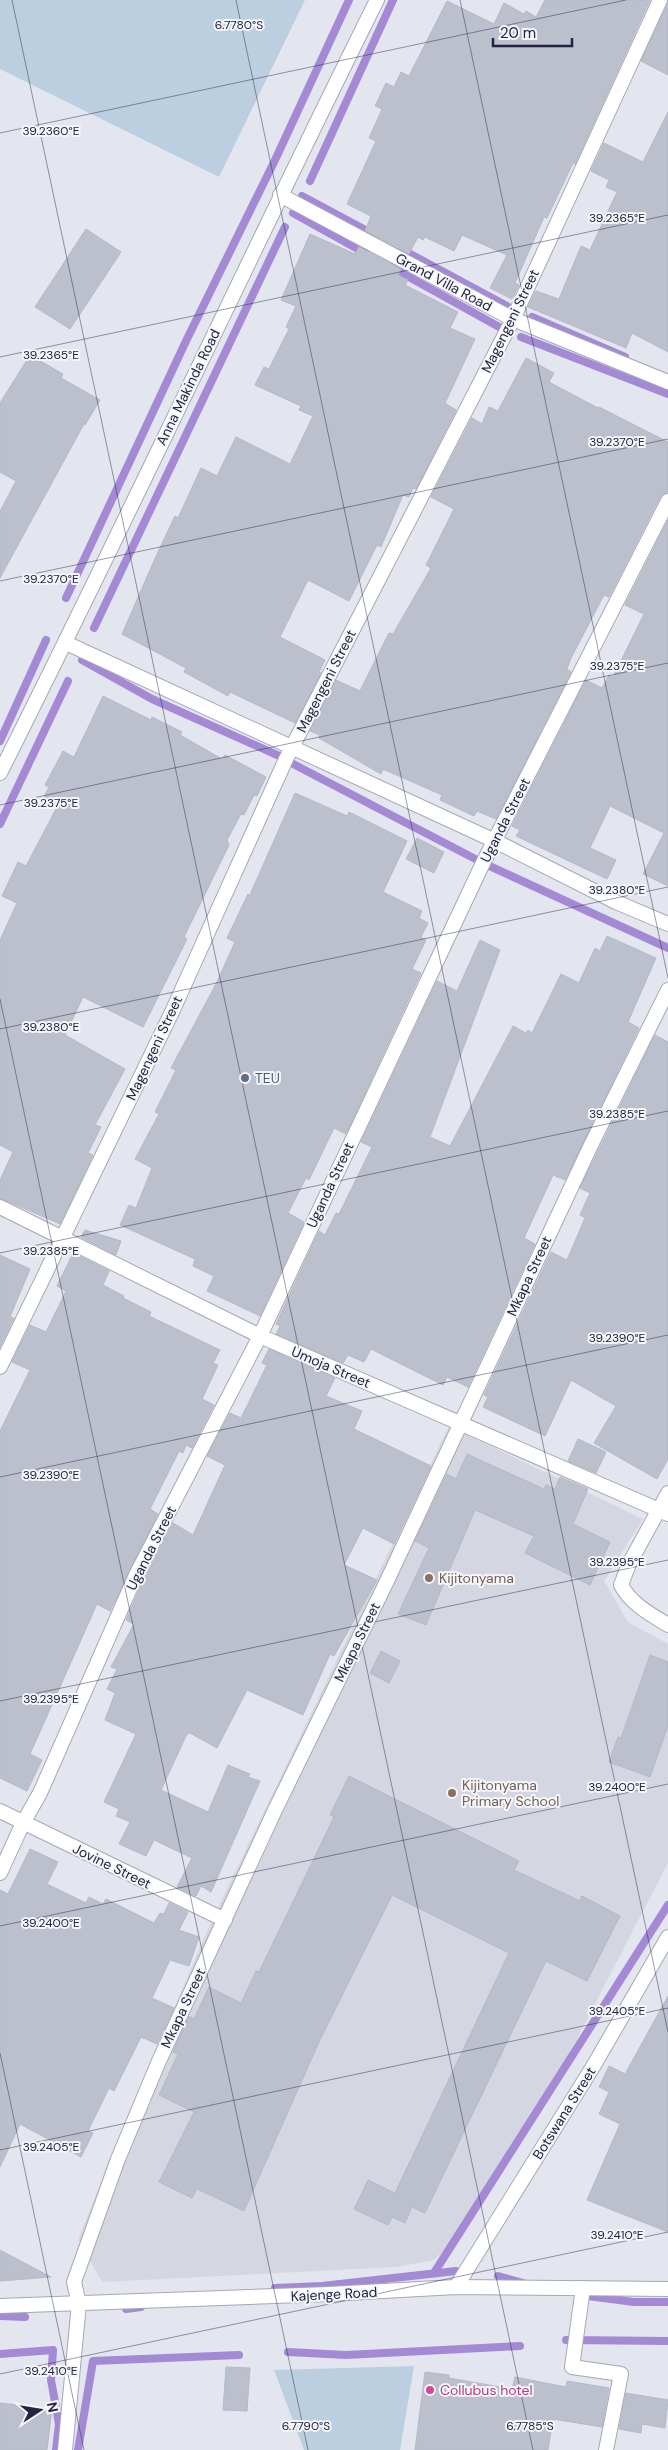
<svg xmlns="http://www.w3.org/2000/svg" width="668" height="2450" viewBox="0 0 668 2450" font-family="'DM Sans',sans-serif">
	<rect width="100%" height="100%" fill="#e3e6ee"/>
	<path fill="#d4d7e2" d="M 449,1426 L 643,1519 L 604,1581 L 628,1622 L 668,1644 L 668,1863 L 557,2077 L 462,2233 L 434,2260 L 396,2267 L 102,2282 L 78,2240 L 129,2112 L 211,1922 Z"/>
	<g fill="#bbcfe0">
		<path d="M 0,0 L 305,0 L 219,177 L 0,69 Z"/>
		<path d="M 414,2366 L 400,2450 L 304,2450 L 274,2370 Z"/>
	</g>
	<g fill="none" stroke-linecap="round" stroke-linejoin="round">
		<g stroke="#a489d5" stroke-width="8">
			<path d="M 310,181 L 393,0"/>
			<path d="M 302,196 L 373,234"/>
			<path d="M 293,213 L 365,253"/>
			<path d="M 401,249 L 507,306"/>
			<path d="M 391,267 L 501,328"/>
			<path d="M 532,317 L 625,357"/>
			<path d="M 521,337 L 668,394"/>
			<path d="M 66,598 L 186,341 L 276,158 L 349,0"/>
			<path d="M 94,628 L 285,227"/>
			<path d="M 82,660 L 152,699 L 286,759 L 295,765 L 483,863 L 668,948"/>
			<path d="M 0,741 L 46,640"/>
			<path d="M 0,824 L 68,681"/>
			<path d="M 434,2273 L 668,1905"/>
			<path d="M 498,2276 L 523,2283"/>
			<path d="M 275,2288 L 322,2286 L 456,2271"/>
			<path d="M 580,2295 L 634,2302 L 668,2302"/>
			<path d="M 126,2309 L 141,2307"/>
			<path d="M 0,2316 L 25,2317"/>
			<path d="M 566,2340 L 668,2341"/>
			<path d="M 288,2352 L 346,2355 L 520,2346"/>
			<path d="M 0,2354 L 53,2350 L 51,2380 L 59,2424 L 56,2450"/>
			<path d="M 78,2450 L 93,2361 L 239,2355"/>
		</g>
	</g>
	<g fill="#bcbfcc" stroke="#b5b9c8">
		<path d="M 545,0 L 650,0 L 575,164 L 573,163 L 547,218 L 544,217 L 515,283 L 519,285 L 512,299 L 490,288 L 507,255 L 462,235 L 454,251 L 425,237 L 423,240 L 418,237 L 409,254 L 365,231 L 371,216 L 347,204 L 376,141 L 369,138 L 382,109 L 375,106 L 386,83 L 394,87 L 401,72 L 409,76 L 447,1 L 494,24 L 504,3 L 524,14 L 526,11 L 536,17 Z"/>
		<path d="M 668,3 L 668,75 L 641,61 Z"/>
		<path d="M 668,112 L 668,352 L 632,333 L 626,348 L 528,307 L 536,291 L 559,299 L 581,246 L 590,250 L 617,192 L 606,187 L 609,180 L 591,171 L 604,143 L 643,162 Z"/>
		<path d="M 86,229 L 121,252 L 70,329 L 35,307 Z"/>
		<path d="M 310,234 L 355,254 L 359,247 L 401,269 L 398,275 L 408,280 L 405,285 L 458,312 L 450,328 L 475,339 L 445,403 L 456,410 L 416,489 L 413,488 L 409,497 L 403,495 L 381,547 L 377,545 L 349,601 L 308,580 L 280,637 L 325,660 L 319,672 L 321,673 L 295,723 L 230,692 L 228,696 L 184,672 L 186,668 L 122,634 L 157,554 L 175,516 L 178,518 L 201,468 L 217,476 L 236,437 L 290,464 L 313,416 L 299,410 L 301,406 L 255,385 L 264,367 L 269,369 L 289,329 L 286,327 L 296,306 L 281,300 Z"/>
		<path d="M 30,355 L 63,374 L 61,378 L 100,400 L 85,425 L 84,424 L 0,578 L 0,511 L 16,481 L 0,472 L 0,403 Z"/>
		<path d="M 526,358 L 554,373 L 549,382 L 598,408 L 599,407 L 668,442 L 668,492 L 660,497 L 609,597 L 604,595 L 571,658 L 567,669 L 571,672 L 496,819 L 477,811 L 474,816 L 440,800 L 442,795 L 383,769 L 381,774 L 319,738 L 320,735 L 310,731 L 336,680 L 360,691 L 389,633 L 393,634 L 431,568 L 426,565 L 454,509 L 431,497 L 472,418 L 482,424 L 489,407 L 498,411 Z"/>
		<path d="M 668,520 L 668,886 L 643,874 L 664,833 L 610,806 L 590,848 L 616,860 L 607,879 L 516,836 L 520,830 L 512,826 L 586,680 L 602,688 L 609,675 L 613,677 L 644,614 L 625,605 Z"/>
		<path d="M 103,696 L 151,720 L 152,717 L 182,732 L 180,735 L 222,759 L 225,755 L 266,777 L 257,796 L 254,795 L 244,815 L 241,814 L 227,840 L 229,845 L 184,937 L 187,939 L 143,1027 L 83,997 L 65,1035 L 125,1069 L 95,1125 L 101,1127 L 88,1153 L 93,1155 L 60,1224 L 0,1198 L 0,1180 L 13,1152 L 0,1145 L 0,940 L 17,903 L 2,896 L 18,862 L 26,866 L 57,807 L 43,799 L 49,787 L 45,785 L 63,751 L 74,757 Z"/>
		<path d="M 295,793 L 347,816 L 349,812 L 407,841 L 383,892 L 422,911 L 419,918 L 428,923 L 421,937 L 426,940 L 412,969 L 421,973 L 346,1134 L 334,1128 L 309,1180 L 306,1178 L 288,1213 L 304,1222 L 260,1316 L 207,1291 L 214,1276 L 193,1266 L 195,1259 L 120,1225 L 129,1205 L 136,1208 L 152,1168 L 135,1159 L 159,1114 L 155,1112 L 176,1070 L 171,1068 L 216,984 L 235,942 L 227,938 L 248,894 L 249,897 Z"/>
		<path d="M 417,838 L 444,852 L 434,873 L 406,859 Z"/>
		<path d="M 607,936 L 656,958 L 628,1022 L 639,1028 L 565,1180 L 553,1175 L 524,1238 L 535,1244 L 468,1387 L 447,1377 L 443,1385 L 371,1349 L 364,1362 L 348,1355 L 343,1363 L 276,1334 L 280,1326 L 276,1324 L 319,1231 L 325,1235 L 336,1213 L 339,1214 L 372,1147 L 361,1142 L 437,981 L 457,991 L 480,940 L 500,950 L 430,1137 L 450,1146 L 513,1026 L 526,1033 L 528,1030 L 532,1033 L 561,974 L 579,983 L 595,948 L 600,951 Z"/>
		<path d="M 655,1035 L 668,1042 L 668,1459 L 657,1479 L 594,1443 L 616,1406 L 571,1380 L 545,1436 L 483,1407 L 488,1397 L 484,1395 L 551,1252 L 567,1260 L 585,1218 L 580,1215 L 590,1193 L 580,1188 Z"/>
		<path d="M 85,1230 L 121,1241 L 116,1255 L 81,1237 Z"/>
		<path d="M 73,1253 L 109,1271 L 103,1285 L 124,1296 L 123,1298 L 151,1312 L 149,1316 L 220,1350 L 213,1363 L 218,1365 L 202,1399 L 214,1405 L 192,1448 L 186,1445 L 183,1453 L 179,1451 L 150,1509 L 158,1514 L 110,1611 L 97,1604 L 30,1754 L 42,1760 L 27,1791 L 0,1778 L 0,1431 L 30,1370 L 12,1362 L 30,1325 L 46,1332 L 66,1291 L 57,1286 Z"/>
		<path d="M 0,1255 L 30,1269 L 10,1317 L 14,1318 L 0,1347 Z"/>
		<path d="M 269,1349 L 335,1378 L 326,1396 L 362,1411 L 354,1429 L 431,1466 L 394,1544 L 363,1528 L 344,1565 L 377,1580 L 334,1656 L 330,1654 L 303,1715 L 247,1690 L 217,1748 L 190,1733 L 187,1734 L 161,1790 L 208,1812 L 228,1765 L 250,1774 L 248,1777 L 260,1781 L 211,1892 L 201,1886 L 196,1896 L 177,1887 L 192,1858 L 154,1840 L 146,1856 L 119,1844 L 130,1822 L 116,1816 L 119,1809 L 104,1802 L 136,1734 L 105,1720 L 115,1693 L 107,1689 L 117,1669 L 111,1667 L 134,1624 L 126,1620 L 144,1579 L 173,1523 L 193,1535 L 225,1465 L 207,1456 L 230,1413 L 241,1418 L 267,1365 L 262,1363 Z"/>
		<path d="M 578,1439 L 606,1452 L 596,1473 L 568,1461 Z"/>
		<path d="M 467,1454 L 544,1489 L 546,1485 L 555,1489 L 560,1477 L 588,1489 L 573,1524 L 610,1542 L 590,1585 L 525,1553 L 534,1536 L 475,1510 L 426,1625 L 398,1614 L 429,1548 L 415,1541 L 447,1474 L 456,1479 Z"/>
		<path d="M 381,1651 L 400,1661 L 389,1683 L 370,1673 Z"/>
		<path d="M 650,1655 L 668,1662 L 668,1726 L 650,1777 L 609,1762 L 618,1737 L 621,1738 Z"/>
		<path d="M 349,1776 L 519,1861 L 514,1870 L 580,1901 L 582,1896 L 620,1916 L 587,1981 L 546,1961 L 425,2213 L 412,2207 L 405,2223 L 392,2217 L 388,2225 L 354,2209 L 368,2180 L 395,2193 L 509,1953 L 392,1895 L 320,2040 L 244,2211 L 197,2189 L 192,2198 L 159,2182 L 194,2112 L 159,2095 L 178,2054 L 173,2052 L 189,2016 L 194,2019 L 209,1987 L 241,2003 L 256,1971 L 259,1972 L 334,1817 L 330,1815 Z"/>
		<path d="M 30,1849 L 58,1862 L 47,1884 L 86,1903 L 89,1897 L 103,1904 L 106,1899 L 154,1923 L 160,1913 L 164,1914 L 169,1903 L 188,1912 L 179,1930 L 199,1937 L 189,1966 L 170,1960 L 152,1998 L 174,2008 L 157,2044 L 141,2037 L 114,2091 L 109,2088 L 88,2131 L 93,2133 L 81,2157 L 20,2124 L 0,2167 L 0,1890 L 8,1894 Z"/>
		<path d="M 668,1996 L 668,2232 L 587,2200 L 620,2124 L 599,2114 L 609,2092 L 599,2087 L 609,2066 L 625,2074 Z"/>
		<path d="M 0,2250 L 51,2277 L 0,2281 Z"/>
		<path d="M 226,2367 L 250,2368 L 247,2411 L 223,2410 Z"/>
		<path d="M 425,2372 L 449,2375 L 449,2378 L 512,2389 L 515,2377 L 566,2387 L 567,2381 L 609,2388 L 602,2427 L 553,2419 L 548,2450 L 415,2450 Z"/>
		<path d="M 626,2393 L 668,2400 L 665,2428 L 642,2424 L 641,2433 L 619,2429 Z"/>
		<path d="M 0,2403 L 52,2409 L 47,2450 L 0,2450 Z"/>
	</g>
	<g fill="none" stroke-linecap="round" stroke-linejoin="round">
		<g stroke="#a5a8b6" stroke-width="16">
			<g id="minor">
				<path d="M 280,195 L 513,319 L 668,382"/>
				<path d="M 66,643 L 495,841 L 616,902 L 668,924"/>
				<path d="M 0,1207 L 260,1336 L 668,1514"/>
				<path d="M 0,1367 L 172,1012 L 286,759 L 513,319 L 660,0"/>
				<path d="M 668,1493 L 629,1564 L 621,1585 C 631,1604 650,1614 668,1625"/>
				<path d="M 0,1811 L 225,1920"/>
				<path d="M 0,1873 L 23,1823 L 40,1793 L 136,1575 L 260,1336 L 483,863 L 668,501"/>
				<path d="M 456,2287 L 594,2065 L 668,1937"/>
				<path d="M 583,2288 L 572,2367 L 621,2374 L 606,2450"/>
				<path d="M 65,2450 L 79,2304 L 74,2282 L 118,2159 L 159,2061 L 275,1810 L 386,1583 L 591,1145 L 668,990"/>
			</g>
		</g>
		<g stroke="#a5a8b6" stroke-width="16">
			<g id="tertiary">
				<path d="M 0,773 C 129,517 249,257 377,0"/>
				<path d="M 0,2306 L 329,2294 L 456,2287 L 668,2289"/>
			</g>
		</g>
		<use href="#minor" stroke="#fff" stroke-width="14"/>
		<use href="#tertiary" stroke="#fff" stroke-width="14"/>
	</g>
	<path fill="none" stroke="#222440" stroke-width="1" stroke-opacity="0.45" d="M 12,0 L 533,2450M 236,0 L 668,2032M 460,0 L 668,978M 0,133 L 626,0M 0,357 L 668,215M 0,581 L 668,439M 0,805 L 668,663M 0,999 L 308,2450M 0,1029 L 668,887M 0,1253 L 668,1111M 0,1477 L 668,1335M 0,1701 L 668,1560M 0,1926 L 668,1784M 0,2053 L 84,2450M 0,2150 L 668,2008M 0,2374 L 668,2232"/>
	<circle fill="#5c6f8a" stroke="#f4f6fa" stroke-width="2" cx="245" cy="1078" r="5"/>
	<g fill="#8d6e63" stroke="#f4f6fa" stroke-width="2">
		<circle cx="429" cy="1578" r="5"/>
		<circle cx="452" cy="1793" r="5"/>
	</g>
	<circle fill="#d1479c" stroke="#f4f6fa" stroke-width="2" cx="430" cy="2390" r="5"/>
	<g text-anchor="middle" dominant-baseline="central" stroke-width="4" stroke-linejoin="round" paint-order="stroke">
		<g font-size="14" fill="#222440" stroke="#f4f6fa">
			<text transform="translate(444 282) rotate(28)">Grand Villa Road</text>
			<text transform="translate(510 321) rotate(-64)">Magengeni Street</text>
			<text transform="translate(188 387) rotate(-64)">Anna Makinda Road</text>
			<text transform="translate(326 681) rotate(-63)">Magengeni Street</text>
			<text transform="translate(505 820) rotate(-63)">Uganda Street</text>
			<text transform="translate(154 1048) rotate(-65)">Magengeni Street</text>
			<text transform="translate(330 1185) rotate(-65)">Uganda Street</text>
			<text transform="translate(529 1276) rotate(-65)">Mkapa Street</text>
			<text transform="translate(331 1367) rotate(23)">Umoja Street</text>
			<text transform="translate(151 1548) rotate(-63)">Uganda Street</text>
			<text transform="translate(357 1642) rotate(-64)">Mkapa Street</text>
			<text transform="translate(112 1866) rotate(26)">Jovine Street</text>
			<text transform="translate(183 2008) rotate(-65)">Mkapa Street</text>
			<text transform="translate(564 2113) rotate(-58)">Botswana Street</text>
			<text transform="translate(334 2294) rotate(-3)">Kajenge Road</text>
		</g>
		<g font-size="14" fill="#4e5e75" stroke="#f4f6fa" text-anchor="start">
			<text x="255" y="1078">TEU</text>
		</g>
		<g font-size="14" fill="#785e54" stroke="#f4f6fa" text-anchor="start">
			<text x="439" y="1578">Kijitonyama</text>
			<text x="462" y="1785">Kijitonyama<tspan x="462" dy="16">Primary School</tspan></text>
		</g>
		<g font-size="14" fill="#b23c85" stroke="#f4f6fa" text-anchor="start">
			<text x="440" y="2390">Collubus hotel</text>
		</g>
	</g>
	<g font-size="12" text-anchor="middle" fill="#222440" stroke="#f4f6fa" stroke-width="4" stroke-linejoin="round" paint-order="stroke">
		<text x="239" y="29">6.7780°S</text>
		<text x="51" y="135">39.2360°E</text>
		<text x="617" y="222">39.2365°E</text>
		<text x="51" y="359">39.2365°E</text>
		<text x="617" y="446">39.2370°E</text>
		<text x="51" y="583">39.2370°E</text>
		<text x="617" y="670">39.2375°E</text>
		<text x="51" y="807">39.2375°E</text>
		<text x="617" y="894">39.2380°E</text>
		<text x="51" y="1031">39.2380°E</text>
		<text x="617" y="1118">39.2385°E</text>
		<text x="51" y="1255">39.2385°E</text>
		<text x="617" y="1342">39.2390°E</text>
		<text x="51" y="1479">39.2390°E</text>
		<text x="617" y="1566">39.2395°E</text>
		<text x="51" y="1703">39.2395°E</text>
		<text x="617" y="1791">39.2400°E</text>
		<text x="51" y="1927">39.2400°E</text>
		<text x="617" y="2015">39.2405°E</text>
		<text x="51" y="2151">39.2405°E</text>
		<text x="617" y="2239">39.2410°E</text>
		<text x="51" y="2375">39.2410°E</text>
		<text x="306" y="2430">6.7790°S</text>
		<text x="530" y="2430">6.7785°S</text>
	</g>
	<g transform="translate(40 2410) rotate(78)" stroke="#f4f6fa" stroke-width="4" paint-order="stroke">
	<path d="M0-4L9 19L0 12L-9 19Z" fill="#222440"/>
	<text y="-8" font-size="14" font-weight="bold" text-anchor="middle" fill="#222440">N</text>
	</g>
	<path d="M493 38v8h79v-8" fill="none" stroke="#222440" stroke-width="2.5"/>
	<text x="500" y="38" font-size="15" fill="#222440" stroke="#f4f6fa" stroke-width="4" paint-order="stroke">20 m</text>
</svg>
